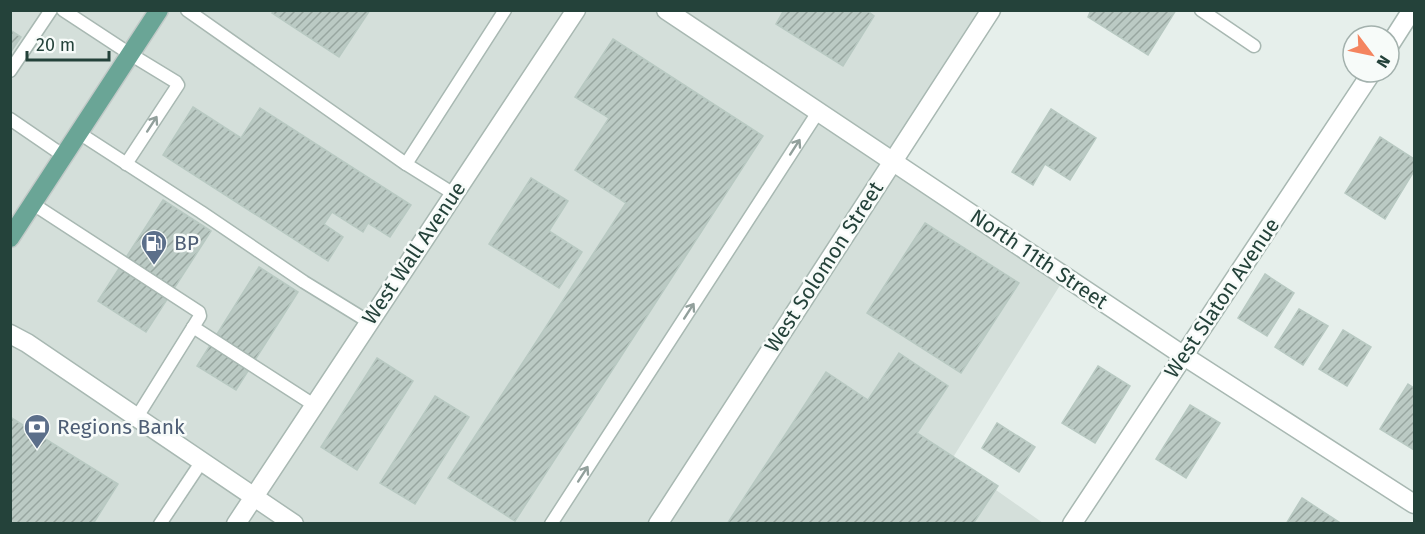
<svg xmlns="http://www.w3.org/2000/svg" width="1425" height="534" viewBox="0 0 1425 534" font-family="'Fira Sans',sans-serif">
	<defs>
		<pattern id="building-hatch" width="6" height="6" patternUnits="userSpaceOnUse" patternTransform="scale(1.5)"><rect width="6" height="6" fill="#bbcac4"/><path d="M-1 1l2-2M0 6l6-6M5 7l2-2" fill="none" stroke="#98a6a0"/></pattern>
	</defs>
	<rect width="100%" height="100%" fill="#e6efeb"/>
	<path fill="#d4dfda" d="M 10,11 L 983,11 L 888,161 L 1067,274 L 952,459 L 1043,523 L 11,523 Z"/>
	<g fill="url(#building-hatch)" stroke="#b8c9c2" stroke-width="1.5">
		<path d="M 274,10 L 370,10 L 339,57 L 272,13 Z"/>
		<path d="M 784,10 L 866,10 L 874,16 L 843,66 L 776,24 Z"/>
		<path d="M 1091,10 L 1176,10 L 1148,55 L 1088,17 Z"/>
		<path d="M 10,30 L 21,37 L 10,53 Z"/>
		<path d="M 613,39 L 763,136 L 515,521 L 448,478 L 626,203 L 575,170 L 609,118 L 575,97 Z"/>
		<path d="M 193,107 L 241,138 L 260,108 L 411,205 L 390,237 L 368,223 L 363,232 L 332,212 L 324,224 L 343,237 L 328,261 L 163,155 Z"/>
		<path d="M 1051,109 L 1096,138 L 1070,180 L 1045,164 L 1033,185 L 1012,172 Z"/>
		<path d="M 1380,137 L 1414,159 L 1414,171 L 1385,219 L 1345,193 Z"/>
		<path d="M 531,178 L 568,201 L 549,231 L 582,252 L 559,288 L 489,244 Z"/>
		<path d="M 163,200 L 211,231 L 146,332 L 98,301 Z"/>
		<path d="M 925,223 L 1019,283 L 961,373 L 867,313 Z"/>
		<path d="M 259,267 L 298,292 L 236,390 L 197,366 Z"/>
		<path d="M 1265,274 L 1294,293 L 1267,336 L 1238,318 Z"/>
		<path d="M 1299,309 L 1328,326 L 1303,365 L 1275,347 Z"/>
		<path d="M 1343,330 L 1371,347 L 1347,386 L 1319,369 Z"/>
		<path d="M 899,353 L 948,386 L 917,433 L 998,486 L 973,524 L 727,524 L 826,372 L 868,400 Z"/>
		<path d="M 377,358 L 413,381 L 357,470 L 321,447 Z"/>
		<path d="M 1098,366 L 1130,386 L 1095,443 L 1062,423 Z"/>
		<path d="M 1408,384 L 1414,388 L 1414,450 L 1380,429 Z"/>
		<path d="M 435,396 L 469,417 L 415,504 L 380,483 Z"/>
		<path d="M 1190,405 L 1220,423 L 1186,478 L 1156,459 Z"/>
		<path d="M 10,417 L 118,484 L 93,524 L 10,524 Z"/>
		<path d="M 997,423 L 1035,447 L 1019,472 L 982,448 Z"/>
		<path d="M 1302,498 L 1342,524 L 1286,524 Z"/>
	</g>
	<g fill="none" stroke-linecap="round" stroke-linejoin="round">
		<g stroke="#a8b8b2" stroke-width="15">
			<g id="service">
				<path d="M 63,10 L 130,54 L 176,82 L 178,85 L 126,164"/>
				<path d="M 187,10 L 406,164"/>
				<path d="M 1201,10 L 1254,46"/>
				<path d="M 10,71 L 51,10"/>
				<path d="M 10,119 L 64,156"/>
				<path d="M 79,133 L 201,212 L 304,282 L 369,322"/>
				<path d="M 454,194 L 406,164 L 505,10"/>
				<path d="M 33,204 L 199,312 L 200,316 L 137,417"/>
				<path d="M 193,327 L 314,405"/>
				<path d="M 160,524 L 202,461"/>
				<path d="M 551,524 L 818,112"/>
			</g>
		</g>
		<g stroke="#a8b8b2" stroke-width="21">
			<g id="minor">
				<path d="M 666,10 L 1184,356 L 1414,504"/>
				<path d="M 1389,46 L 1412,10"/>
				<path d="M 10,334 L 27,343 L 294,524"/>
				<path d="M 236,524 L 576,10"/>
				<path d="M 658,524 L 991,10"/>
				<path d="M 1072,524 L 1372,72"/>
			</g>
		</g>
		<g stroke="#c2cac8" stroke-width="21">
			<path id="primary" d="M 10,238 L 159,10"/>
		</g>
		<use href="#service" stroke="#fff" stroke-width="12"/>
		<use href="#minor" stroke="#fff" stroke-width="18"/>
		<use href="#primary" stroke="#6aa596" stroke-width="18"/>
	</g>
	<defs><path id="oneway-shaft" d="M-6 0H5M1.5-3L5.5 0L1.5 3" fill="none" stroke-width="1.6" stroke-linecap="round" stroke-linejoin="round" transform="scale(1.5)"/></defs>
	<g stroke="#92a09c">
		<use href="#oneway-shaft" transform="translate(152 124) rotate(-57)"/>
		<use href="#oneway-shaft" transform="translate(795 147) rotate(-57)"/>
		<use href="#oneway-shaft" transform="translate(689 311) rotate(-57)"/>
		<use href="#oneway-shaft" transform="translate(583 474) rotate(-57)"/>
	</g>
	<defs>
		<g id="fuel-pin" transform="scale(1.35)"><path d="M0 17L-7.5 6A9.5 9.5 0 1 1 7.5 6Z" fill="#5c6f8a" stroke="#f7fbf9"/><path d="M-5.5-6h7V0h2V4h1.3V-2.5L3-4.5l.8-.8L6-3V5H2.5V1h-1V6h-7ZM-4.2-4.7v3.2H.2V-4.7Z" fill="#fff"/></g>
		<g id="bank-pin" transform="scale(1.35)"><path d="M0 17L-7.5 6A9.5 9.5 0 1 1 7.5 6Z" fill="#5c6f8a" stroke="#f7fbf9"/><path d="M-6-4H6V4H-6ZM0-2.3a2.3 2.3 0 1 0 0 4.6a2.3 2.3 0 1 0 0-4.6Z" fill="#fff"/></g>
	</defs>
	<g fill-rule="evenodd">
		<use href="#fuel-pin" x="154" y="243"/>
		<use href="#bank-pin" x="37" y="427"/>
	</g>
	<g text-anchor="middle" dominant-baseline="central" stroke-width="5" stroke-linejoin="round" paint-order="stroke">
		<g font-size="21" fill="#4e5e75" stroke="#f7fbf9" text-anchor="start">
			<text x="174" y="243">BP</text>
			<text x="57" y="427">Regions Bank</text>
		</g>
		<g font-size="21" fill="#24423a" stroke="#f7fbf9">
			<text transform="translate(414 253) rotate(-56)">West Wall Avenue</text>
			<text transform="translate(1039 259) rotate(34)">North 11th Street</text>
			<text transform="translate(824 267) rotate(-57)">West Solomon Street</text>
			<text transform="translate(1222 298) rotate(-56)">West Slaton Avenue</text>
		</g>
	</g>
	<rect width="1425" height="534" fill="none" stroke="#24423a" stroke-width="24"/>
	<g transform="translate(1371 54) rotate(122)"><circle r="28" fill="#f7fbf9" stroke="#a3b1ad" stroke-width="1.5"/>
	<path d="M0-4.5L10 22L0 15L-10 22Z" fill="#f4845f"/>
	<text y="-9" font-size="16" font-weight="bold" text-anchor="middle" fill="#24423a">N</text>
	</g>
	<path d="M27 51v9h82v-9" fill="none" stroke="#24423a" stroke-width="3"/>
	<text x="36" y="51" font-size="18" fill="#24423a" stroke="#f7fbf9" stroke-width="4.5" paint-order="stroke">20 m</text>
</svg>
